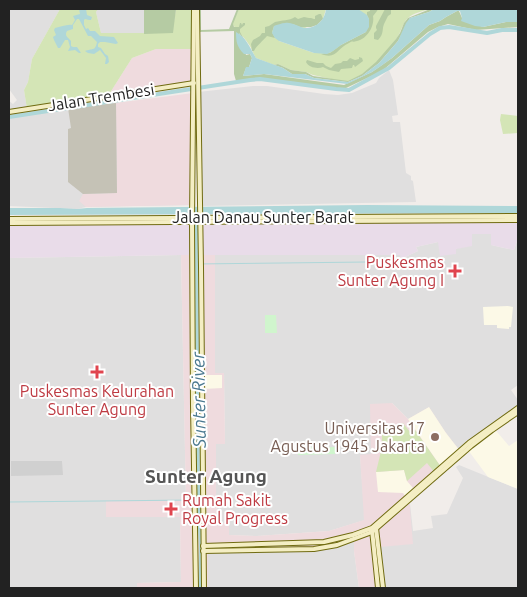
<svg xmlns="http://www.w3.org/2000/svg" width="527" height="597" viewBox="0 0 527 597" font-family="Ubuntu,sans-serif">
	<rect width="100%" height="100%" fill="#f1edea"/>
	<g fill="#e0dfdf">
		<path d="M 9,9 L 60,9 L 32,59 L 28,82 L 24,90 L 27,109 L 9,112 L 9,101 L 13,104 L 17,100 L 9,89 Z"/>
		<path d="M 98,9 L 176,9 L 173,33 L 101,33 L 96,12 Z"/>
		<path d="M 389,70 L 393,80 L 398,115 L 392,116 L 393,122 L 400,122 L 406,173 L 411,176 L 411,180 L 413,181 L 416,202 L 201,206 L 198,92 L 253,86 L 267,86 L 324,94 L 338,95 L 352,93 L 376,83 L 379,78 Z"/>
		<path d="M 135,101 L 191,205 L 132,206 L 86,207 L 77,209 L 9,206 L 9,118 L 68,108 Z"/>
		<path d="M 472,234 L 491,234 L 491,245 L 514,250 L 518,238 L 518,385 L 511,390 L 518,400 L 518,411 L 460,451 L 446,433 L 408,419 L 392,403 L 371,455 L 360,455 L 365,520 L 329,531 L 257,536 L 229,535 L 218,523 L 216,504 L 216,444 L 225,444 L 224,373 L 215,373 L 215,255 L 401,255 L 401,259 L 418,251 L 416,247 L 438,242 L 456,254 L 456,249 Z"/>
		<path d="M 181,255 L 186,501 L 106,502 L 107,517 L 180,517 L 181,582 L 138,583 L 137,588 L 9,588 L 9,258 Z"/>
		<path d="M 459,465 L 518,489 L 518,588 L 384,588 L 378,533 L 410,504 L 413,531 L 433,528 L 431,516 L 447,514 L 463,478 L 456,467 Z"/>
		<path d="M 354,539 L 354,551 L 359,588 L 208,588 L 208,550 Z"/>
	</g>
	<g fill="#efdbde">
		<path d="M 156,49 L 194,49 L 194,83 L 108,96 L 132,58 Z"/>
		<path d="M 193,93 L 191,205 L 86,207 L 79,201 L 83,194 L 117,193 L 116,103 Z"/>
		<path d="M 181,255 L 215,255 L 215,373 L 224,373 L 225,444 L 216,444 L 216,504 L 218,523 L 229,523 L 229,535 L 257,536 L 329,531 L 364,520 L 360,455 L 371,454 L 370,404 L 392,403 L 408,419 L 429,407 L 446,433 L 460,451 L 409,496 L 413,544 L 380,547 L 384,588 L 359,588 L 354,551 L 354,540 L 314,549 L 208,551 L 208,588 L 137,588 L 137,583 L 181,582 L 180,517 L 106,517 L 106,501 L 186,501 Z"/>
	</g>
	<path fill="#e9dce9" d="M 518,221 L 518,238 L 514,250 L 491,245 L 491,234 L 472,234 L 472,246 L 456,249 L 456,254 L 440,256 L 438,242 L 416,247 L 418,251 L 401,259 L 400,255 L 181,255 L 9,258 L 9,224 Z"/>
	<g fill="#fcf9e7">
		<path d="M 508,306 L 513,307 L 511,327 L 509,327 L 509,329 L 497,328 L 497,325 L 484,325 L 483,307 Z"/>
		<path d="M 204,375 L 222,375 L 222,388 L 204,389 Z"/>
		<path d="M 429,407 L 446,433 L 460,451 L 441,467 L 408,419 Z"/>
		<path d="M 492,426 L 509,446 L 518,440 L 518,489 L 488,477 L 468,450 Z"/>
		<path d="M 404,470 L 407,481 L 413,488 L 405,496 L 403,493 L 378,492 L 376,472 Z"/>
	</g>
	<path fill="#d0d0d0" d="M 11,461 L 62,461 L 63,475 L 11,476 Z"/>
	<path fill="#c5c2b6" d="M 116,103 L 117,193 L 83,194 L 68,182 L 68,129 L 71,128 L 68,108 Z"/>
	<g fill="#d4e5b6">
		<path d="M 60,9 L 98,9 L 96,12 L 101,33 L 172,33 L 176,9 L 194,9 L 194,49 L 156,49 L 132,58 L 108,96 L 27,109 L 24,90 L 28,82 L 32,59 Z"/>
		<path d="M 239,9 L 326,9 L 323,19 L 279,41 L 314,53 L 341,45 L 366,32 L 360,11 L 358,9 L 430,9 C 423,11 413,13 408,18 C 403,22 401,32 397,38 C 387,54 363,79 345,82 L 313,75 L 306,72 L 291,70 L 278,64 L 274,65 L 256,58 C 253,54 252,49 250,46 C 245,38 238,31 232,24 Z"/>
		<path d="M 501,114 L 518,116 L 518,133 L 503,134 L 500,120 Z"/>
		<path d="M 403,423 L 410,432 L 415,430 L 441,467 L 435,473 L 427,463 L 407,481 L 404,470 L 376,472 L 382,447 L 382,433 L 376,434 L 375,429 L 392,428 Z"/>
	</g>
	<g fill="#b5cba3">
		<path d="M 144,9 L 176,9 L 173,33 L 144,34 Z"/>
		<path d="M 198,9 L 201,9 L 201,30 L 229,29 L 237,9 L 239,9 L 233,24 L 234,27 L 239,27 L 240,23 L 241,23 L 242,25 L 243,23 L 245,23 L 245,25 L 240,29 L 240,32 L 245,41 L 239,33 L 246,55 L 250,54 L 252,58 L 249,67 L 246,68 L 243,76 L 264,74 L 344,85 L 372,72 L 392,58 L 429,25 L 440,21 L 446,17 L 457,11 L 459,11 L 462,18 L 483,27 L 506,22 L 518,22 L 518,27 L 476,30 L 448,24 L 438,27 L 428,32 L 382,71 L 346,88 L 340,89 L 261,78 L 236,81 L 234,74 L 234,31 L 198,32 Z"/>
		<path d="M 370,9 L 378,9 L 377,11 L 373,16 C 375,26 367,39 357,41 C 351,43 354,40 349,43 C 337,48 337,60 321,54 L 330,53 L 341,45 L 366,32 L 369,19 L 367,15 L 367,12 L 370,11 Z"/>
		<path d="M 385,9 L 391,9 L 391,14 L 388,16 C 387,18 386,20 385,22 C 381,29 385,33 378,40 L 374,39 L 374,33 L 377,30 L 376,28 L 376,26 Z"/>
		<path d="M 430,9 L 434,9 L 429,12 L 410,18 L 398,41 L 379,63 L 362,76 L 348,82 L 314,78 L 305,74 L 292,74 L 283,68 L 274,65 L 278,64 L 291,70 L 306,72 L 313,76 L 348,81 L 362,74 L 376,62 L 396,39 L 400,33 L 404,23 L 408,18 Z"/>
		<path d="M 319,14 L 321,14 L 323,19 L 317,25 L 311,27 L 300,27 L 293,24 L 274,26 L 272,32 L 275,38 L 267,36 C 263,41 257,45 254,51 L 252,51 L 251,44 L 253,40 L 260,36 L 262,33 L 265,33 L 265,27 L 269,26 C 271,25 273,23 275,22 C 282,20 289,21 295,17 L 298,19 L 304,17 L 309,18 L 311,18 L 314,19 L 315,19 L 315,16 Z"/>
		<path d="M 359,57 L 362,58 L 363,61 L 355,67 L 354,65 L 353,65 L 352,68 L 341,69 L 339,72 L 329,70 L 323,67 C 318,69 309,68 306,62 L 307,60 L 317,63 L 323,63 L 326,66 L 331,68 L 335,64 L 341,63 L 343,61 L 347,61 L 350,58 L 355,60 L 359,59 Z"/>
	</g>
	<g fill="#d0f5cd">
		<path d="M 265,315 L 276,315 L 277,333 L 265,333 Z"/>
		<path d="M 297,447 L 335,447 L 335,454 L 298,455 Z"/>
	</g>
	<g fill="#afd7d9">
		<path d="M 79,9 L 86,9 L 87,15 L 92,17 L 91,20 L 89,20 L 85,19 L 84,20 L 84,25 L 86,29 L 88,28 L 90,31 L 95,31 L 100,36 L 114,37 L 118,43 L 116,44 L 105,42 L 100,42 L 98,44 L 98,47 L 101,48 L 105,54 L 108,56 L 109,62 L 107,64 L 105,64 L 106,58 L 100,50 L 94,54 L 88,53 L 85,51 C 92,48 95,52 97,42 L 91,36 L 88,36 L 79,19 L 77,19 L 73,25 L 73,29 L 67,31 C 64,36 68,37 71,41 L 71,46 L 73,47 L 77,47 L 81,53 L 79,53 L 75,50 L 68,51 L 70,47 L 68,40 L 65,40 L 60,48 L 58,48 L 54,40 L 53,37 L 56,35 L 54,30 L 55,28 C 61,27 67,24 72,25 L 75,20 L 73,16 L 80,14 Z"/>
		<path d="M 326,9 L 358,9 L 367,15 L 369,19 L 369,27 L 366,32 L 341,45 L 333,51 L 327,54 L 314,53 L 279,41 L 275,38 L 272,33 L 274,26 C 277,25 282,23 285,23 C 291,22 295,25 301,27 C 314,31 325,21 326,9 Z"/>
		<path d="M 434,9 L 518,9 L 518,22 L 506,22 L 483,27 L 475,26 L 461,21 L 462,18 L 460,11 L 457,11 L 446,17 L 440,21 L 429,25 L 392,58 L 381,66 L 372,72 L 347,84 L 264,74 L 243,76 L 246,67 L 249,67 L 252,58 L 250,54 L 244,54 C 237,47 236,42 236,32 C 246,37 250,48 256,58 L 283,68 L 292,74 L 305,74 L 314,78 L 348,82 L 362,76 L 379,63 L 398,41 L 406,23 L 410,18 L 429,12 Z"/>
		<path d="M 367,205 L 518,206 L 518,213 L 9,215 L 9,208 L 60,208 L 77,209 L 87,208 Z"/>
	</g>
	<g fill="none" stroke-linecap="round" stroke-linejoin="round">
		<g stroke="#afd7d9" stroke-width="1">
			<path d="M 196,264 L 368,262"/>
			<path d="M 9,502 L 193,500"/>
			<path d="M 377,564 L 380,588"/>
		</g>
		<g stroke="#afd7d9" stroke-width="4">
			<path d="M 9,117 L 250,80 L 260,79 L 336,89 L 349,90 L 389,68 L 430,34 L 440,28 L 449,27 L 487,33 L 502,30 L 518,30"/>
			<path d="M 196,221 L 198,493 L 201,546 L 201,588"/>
		</g>
		<g stroke="#706b11" stroke-width="6">
			<g id="secondary">
				<path d="M 194,9 L 192,221 L 193,405 L 196,588"/>
				<path d="M 197,9 L 201,267 L 204,588"/>
				<path d="M 9,112 L 194,83"/>
				<path d="M 9,219 L 518,216"/>
				<path d="M 9,223 L 518,220"/>
				<path d="M 376,528 L 383,588"/>
				<path d="M 372,530 L 378,588"/>
				<path d="M 203,546 L 324,542 L 353,535 L 372,528 L 469,443 L 518,408"/>
				<path d="M 203,551 L 314,549 L 337,545 L 372,532 L 471,446 L 492,430 L 518,412"/>
			</g>
		</g>
		<use href="#secondary" stroke="#f4eec4" stroke-width="4"/>
	</g>
	<g fill="#e0444e" stroke="#fff" stroke-width="2">
		<path d="M452.5 263.5h5v5h5v5h-5v5h-5v-5h-5v-5h5z"/>
		<path d="M94.5 364.5h5v5h5v5h-5v5h-5v-5h-5v-5h5z"/>
		<path d="M168.5 501.5h5v5h5v5h-5v5h-5v-5h-5v-5h5z"/>
	</g>
	<circle fill="#8d6e63" stroke="#fff" stroke-width="2" cx="435" cy="437" r="5"/>
	<g text-anchor="middle" dominant-baseline="central" stroke-width="4" stroke-linejoin="round" paint-order="stroke">
		<g font-size="16" fill="#222" stroke="#fff">
			<text transform="translate(101 97) rotate(-9)">Jalan Trembesi</text>
			<text x="263" y="217">Jalan Danau Sunter Barat</text>
		</g>
		<g font-size="16" fill="#be3a42" stroke="#fff" text-anchor="end">
			<text x="444" y="262">Puskesmas<tspan x="444" dy="18">Sunter Agung I</tspan></text>
			<text x="97" y="391" text-anchor="middle">Puskesmas Kelurahan<tspan x="97" dy="18">Sunter Agung</tspan></text>
			<text x="182" y="500" text-anchor="start">Rumah Sakit<tspan x="182" dy="18">Royal Progress</tspan></text>
		</g>
		<g font-size="16" fill="#785e54" stroke="#fff" text-anchor="end">
			<text x="425" y="428">Universitas 17<tspan x="425" dy="18">Agustus 1945 Jakarta</tspan></text>
		</g>
		<g font-size="18" font-style="italic" fill="#4c7a91" stroke="#fff">
			<text transform="translate(198 400) rotate(-91)">Sunter River</text>
		</g>
		<g font-size="19" font-weight="bold" fill="#555" stroke="#fff">
			<text x="206" y="476">Sunter Agung</text>
		</g>
	</g>
	<rect width="527" height="597" fill="none" stroke="#222222" stroke-width="20"/>
</svg>
